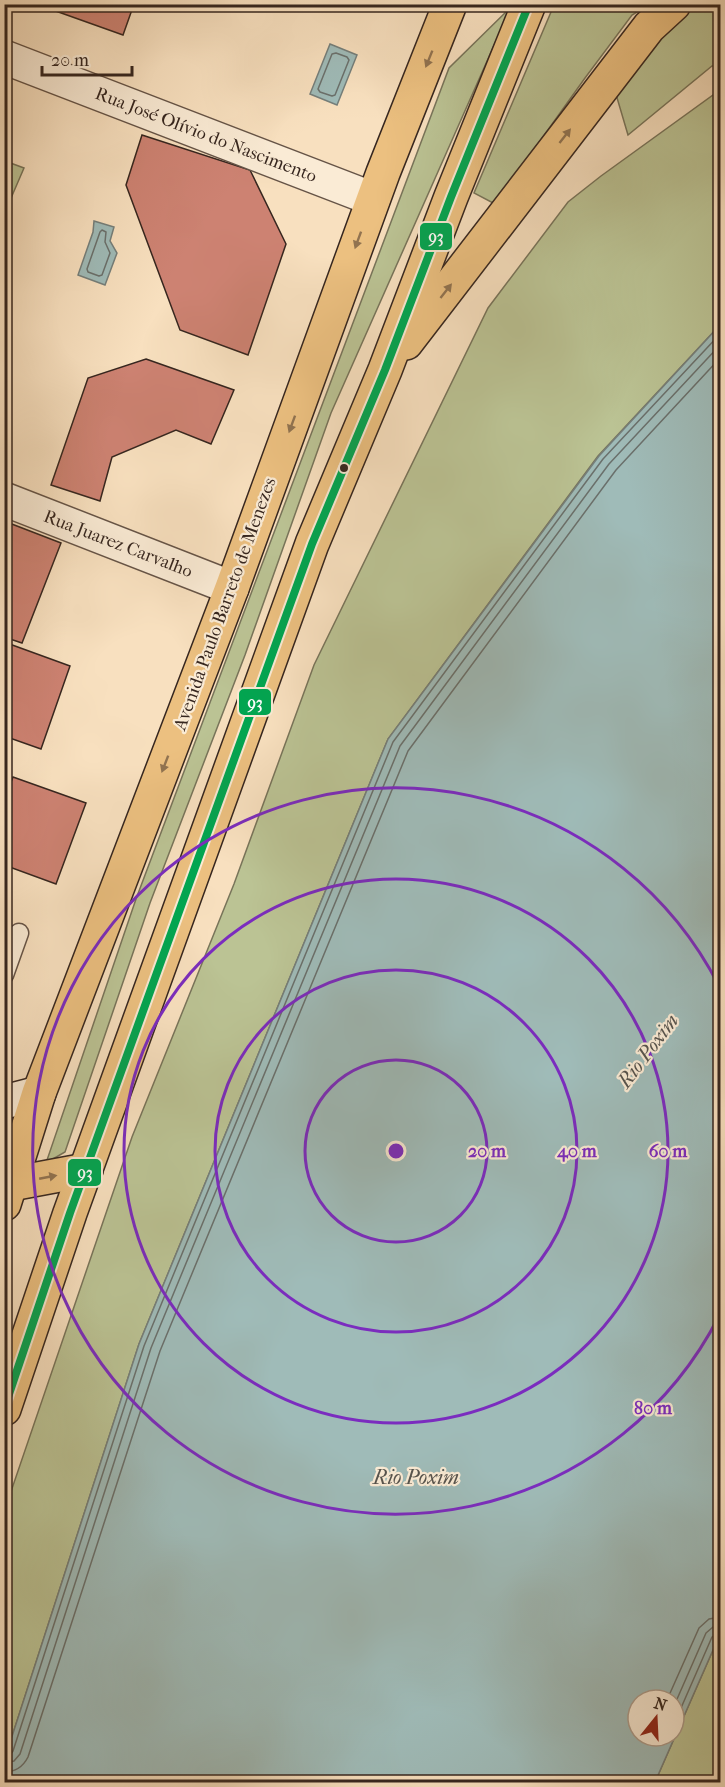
<svg xmlns="http://www.w3.org/2000/svg" width="725" height="1787" viewBox="0 0 725 1787" font-family="'IM FELL French Canon',serif">
	<rect width="100%" height="100%" fill="#f8e0bf"/>
	<filter id="stains"><feTurbulence type="fractalNoise" baseFrequency=".00333" numOctaves="4"/><feColorMatrix values="0 0 0 0 .2 0 0 0 0 .09 0 0 0 0 .02 0 0 0 .5 -.17"/></filter>
	<radialGradient id="worn" r=".72"><stop offset=".6" stop-color="#630" stop-opacity="0"/><stop offset="1" stop-color="#630" stop-opacity=".3"/></radialGradient>
	<g fill="#bbc394" stroke="#78745a" stroke-width="1.5">
		<path d="M 554,5 L 649,5 L 632,15 L 585,78 L 495,204 L 474,193 Z"/>
		<path d="M 688,5 L 720,5 L 720,66 L 712,66 L 628,135 L 615,91 Z"/>
		<path d="M 511,7 L 331,413 L 245,655 L 150,903 L 65,1152 L 46,1163 L 136,899 L 449,68 Z"/>
		<path d="M 720,90 L 720,325 L 598,456 L 388,739 L 139,1344 L 5,1758 L 5,1509 L 132,1137 L 234,884 L 314,665 L 488,308 L 568,202 L 601,176 Z"/>
		<path d="M 5,161 L 24,168 L 5,212 L 4,161 Z"/>
		<path d="M 720,1634 L 720,1782 L 655,1782 Z"/>
	</g>
	<g fill="#9fbbb8" stroke="#757f7b" stroke-width="1.5" fill-rule="evenodd">
		<path d="M 330,44 L 357,55 L 337,105 L 310,94 Z"/>
		<path d="M 94,221 L 114,227 L 110,241 L 117,253 L 105,285 L 78,275 L 93,232 Z"/>
		<path d="M 720,325 L 720,1634 L 655,1782 L 5,1782 L 5,1758 L 139,1344 L 388,739 L 599,456 ZM 638,1700 L 674,1700 L 674,1736 L 638,1736 Z"/>
	</g>
	<g fill="none" stroke-linecap="round" stroke-linejoin="round">
		<g stroke="#6a706c" stroke-width="1.5">
			<path d="M 336,53 L 347,57 L 349,60 L 335,95 L 332,96 L 320,92 L 318,89 L 332,54 Z"/>
			<path d="M 102,230 L 106,232 L 105,242 L 110,253 L 102,275 L 99,276 L 88,272 L 87,269 L 100,232 Z"/>
			<path d="M 667,1700 L 699,1628 L 709,1619 L 720,1617"/>
			<path d="M 674,1706 L 706,1633 L 713,1627 L 720,1626"/>
			<path d="M 674,1724 L 712,1637 L 716,1634 L 720,1633"/>
			<path d="M 4,1756 L 10,1755 L 13,1751 L 144,1346 L 393,742 L 603,459 L 720,334"/>
			<path d="M 4,1763 L 14,1761 L 20,1754 L 151,1348 L 400,746 L 609,464 L 720,345"/>
			<path d="M 4,1772 C 16,1772 23,1767 28,1757 L 160,1351 L 408,751 L 616,470 L 720,358"/>
		</g>
	</g>
	<g fill="#cd8272" stroke="#36261f" stroke-width="1.5">
		<path d="M 36,4 L 134,4 L 123,35 Z"/>
		<path d="M 4,117 L 11,120 L 4,137 Z"/>
		<path d="M 142,135 L 250,170 L 286,244 L 248,355 L 180,330 L 126,185 Z"/>
		<path d="M 146,359 L 234,390 L 211,444 L 176,430 L 112,457 L 100,501 L 51,485 L 88,378 Z"/>
		<path d="M 4,521 L 61,543 L 22,643 L 4,637 Z"/>
		<path d="M 4,642 L 70,666 L 41,749 L 4,736 Z"/>
		<path d="M 13,777 L 86,803 L 56,884 L 4,865 L 4,801 Z"/>
	</g>
	<g fill="none" stroke-linecap="round" stroke-linejoin="round">
		<g stroke="#665447" stroke-width="21">
			<path id="lane" d="M 4,975 L 19,933"/>
		</g>
		<g stroke="#665447" stroke-width="36">
			<g id="street">
				<path d="M 4,57 L 373,199"/>
				<path d="M 4,499 L 232,588"/>
			</g>
		</g>
		<g stroke="#36261f" stroke-width="36">
			<path id="secondary" d="M 4,1102 L 39,1093"/>
		</g>
		<g stroke="#36261f" stroke-width="36">
			<g id="primary">
				<path d="M 406,343 L 649,27 L 674,4"/>
				<path d="M 11,1184 L 86,1170"/>
				<path d="M 4,1204 L 39,1093 L 232,588 L 383,173 L 450,4"/>
				<path d="M 4,1409 L 70,1213 L 312,544 L 385,370 L 451,197 L 529,4"/>
			</g>
		</g>
		<use href="#lane" stroke="#faebd5" stroke-width="18"/>
		<use href="#street" stroke="#faebd5" stroke-width="33"/>
		<use href="#secondary" stroke="#faebd5" stroke-width="33"/>
		<use href="#primary" stroke="#ecc080" stroke-width="33"/>
		<g stroke="#faebd5" stroke-width="12">
			<path id="bus-1" d="M 4,1409 L 70,1213 L 312,544 L 385,370 L 451,197 L 529,4"/>
		</g>
		<use href="#bus-1" stroke="#00a651" stroke-width="8"/>
	</g>
	<defs><path id="oneway-solid" d="M-6-.8H1V-3.2L6.5 0L1 3.2V.8H-6Z" transform="scale(1.5)"/></defs>
	<g fill="#917350">
		<use href="#oneway-solid" transform="translate(429 59) rotate(112)"/>
		<use href="#oneway-solid" transform="translate(565 136) rotate(-52)"/>
		<use href="#oneway-solid" transform="translate(358 240) rotate(110)"/>
		<use href="#oneway-solid" transform="translate(446 291) rotate(-52)"/>
		<use href="#oneway-solid" transform="translate(292 424) rotate(110)"/>
		<use href="#oneway-solid" transform="translate(165 764) rotate(111)"/>
		<use href="#oneway-solid" transform="translate(48 1177) rotate(-11)"/>
	</g>
	<g fill="none" stroke="#7b2cbf" stroke-width="3">
		<circle cx="396" cy="1151" r="91"/>
		<circle cx="396" cy="1151" r="181"/>
		<circle cx="396" cy="1151" r="272"/>
		<path d="M719 1316A363 363 0 1 1 719 986"/>
	</g>
	<circle fill="#36261f" stroke="#faebd5" stroke-width="2" cx="344" cy="468" r="5"/>
	<g text-anchor="middle" dominant-baseline="central" stroke-width="4.5" stroke-linejoin="round" paint-order="stroke">
		<g font-size="18" fill="#36261f" stroke="#faebd5">
			<text transform="translate(206 135) rotate(21)">Rua José Olívio do Nascimento</text>
			<text transform="translate(118 544) rotate(21)">Rua Juarez Carvalho</text>
			<text transform="translate(225 604) rotate(-70)">Avenida Paulo Barreto de Menezes</text>
		</g>
		<g font-size="20" font-style="italic" fill="#56534d" stroke="#faebd5">
			<text transform="translate(648 1051) rotate(-53)">Rio Poxim</text>
			<text x="416" y="1477">Rio Poxim</text>
		</g>
	</g>
	<circle cx="396" cy="1151" r="9" fill="#7b2cbf" stroke="#faebd5" stroke-width="3"/>
	<g font-size="18" text-anchor="middle" font-weight="bold" fill="#7b2cbf" stroke="#faebd5" stroke-width="4.5" stroke-linejoin="round" paint-order="stroke">
		<text x="487" y="1157">20 m</text>
		<text x="577" y="1157">40 m</text>
		<text x="668" y="1157">60 m</text>
		<text x="653" y="1414">80 m</text>
	</g>
	<g stroke="#faebd5" stroke-width="2">
		<rect x="419" y="222" width="34" height="29" rx="6" fill="#00a651"/>
		<rect x="238" y="688" width="34" height="28" rx="6" fill="#00a651"/>
		<rect x="67" y="1158" width="35" height="29" rx="6" fill="#00a651"/>
	</g>
	<g font-size="16" text-anchor="middle" font-weight="bold" fill="#fff">
		<text x="436" y="242">93</text>
		<text x="255" y="708">93</text>
		<text x="85" y="1178">93</text>
	</g>
	<rect width="725" height="1787" fill="none" stroke="#f8e0bf" stroke-width="24"/>
	<rect x="6" y="6" width="713" height="1775" fill="none" stroke="#36261f" stroke-width="3"/>
	<rect x="12" y="12" width="701" height="1763" fill="none" stroke="#36261f" stroke-width="1.5"/>
	<g transform="translate(656 1718) rotate(18)"><circle r="28" fill="#faebd5" stroke="#ac9c8c" stroke-width="1.5"/>
	<path d="M0-4.5L10 22L0 15L-10 22Z" fill="#8f2418"/>
	<text y="-9" font-size="16" font-weight="bold" text-anchor="middle" fill="#36261f">N</text>
	</g>
	<path d="M42 66v9h90v-9" fill="none" stroke="#36261f" stroke-width="3"/>
	<text x="51" y="66" font-size="18" fill="#36261f" stroke="#faebd5" stroke-width="4.5" paint-order="stroke">20 m</text>
	<rect width="100%" height="100%" filter="url(#stains)"/>
	<rect width="100%" height="100%" fill="url(#worn)"/>
</svg>
